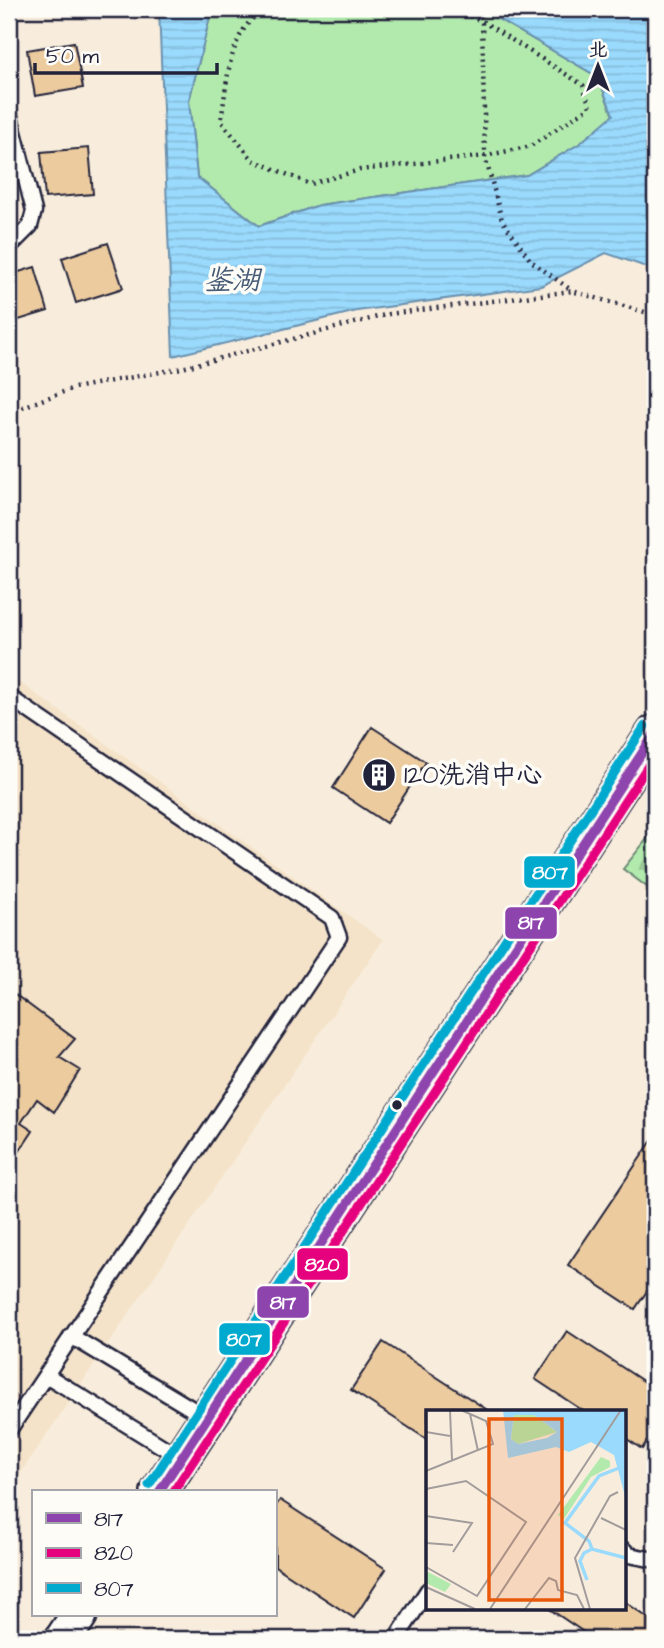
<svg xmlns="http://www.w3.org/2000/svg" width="664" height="1648" viewBox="0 0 664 1648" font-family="'Architects Daughter','LXGW WenKai TC',sans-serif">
	<defs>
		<pattern id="forest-firs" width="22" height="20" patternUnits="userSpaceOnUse" patternTransform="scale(1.75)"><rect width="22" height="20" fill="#b2eaad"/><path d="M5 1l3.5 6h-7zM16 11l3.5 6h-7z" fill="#99c896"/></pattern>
		<pattern id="water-rules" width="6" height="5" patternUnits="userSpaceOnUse" patternTransform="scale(1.75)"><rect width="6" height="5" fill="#9adafc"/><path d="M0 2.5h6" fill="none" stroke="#84bbd9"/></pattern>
	</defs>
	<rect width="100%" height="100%" fill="#f8eddc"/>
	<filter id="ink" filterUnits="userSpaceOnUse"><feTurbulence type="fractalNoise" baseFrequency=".0143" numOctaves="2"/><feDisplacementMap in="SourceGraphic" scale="14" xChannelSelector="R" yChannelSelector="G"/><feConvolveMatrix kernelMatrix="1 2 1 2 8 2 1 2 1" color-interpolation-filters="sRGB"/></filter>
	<g filter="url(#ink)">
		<path fill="#f4e3c9" d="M 9,675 L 383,940 L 9,1490 Z"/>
		<path fill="#b2eaad" stroke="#6a8674" stroke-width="2" d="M 212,9 L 481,9 L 598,77 L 613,116 L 579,144 L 527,175 L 319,205 L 259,226 L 197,177 L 189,101 Z"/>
		<path fill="url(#forest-firs)" stroke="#6a8674" stroke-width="2" d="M 655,829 L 655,893 L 623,869 Z"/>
		<path fill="url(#water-rules)" stroke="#6a90af" stroke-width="2" d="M 159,9 L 212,9 L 189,101 L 197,177 L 259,226 L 319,205 L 527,175 L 579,144 L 613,115 L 598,77 L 481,9 L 655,9 L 655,270 L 606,253 L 541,286 L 357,311 L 173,356 Z"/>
		<g fill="#eccb9e" stroke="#22223b" stroke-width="2">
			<path d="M 74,42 L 83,88 L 35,96 L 27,50 Z"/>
			<path d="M 89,148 L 93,194 L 45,198 L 41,152 Z"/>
			<path d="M 108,243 L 123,288 L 76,303 L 62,258 Z"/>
			<path d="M 35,267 L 48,311 L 9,323 L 9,275 Z"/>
			<path d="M 372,727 L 426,762 L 386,823 L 333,788 Z"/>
			<path d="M 9,990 L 75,1039 L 59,1057 L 80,1070 L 54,1112 L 37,1099 L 21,1123 L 33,1131 L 9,1167 Z"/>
			<path d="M 655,1136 L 655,1279 L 635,1309 L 568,1265 Z"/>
			<path d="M 567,1331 L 655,1389 L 655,1428 L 642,1449 L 624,1437 L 624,1412 L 585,1412 L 535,1379 Z"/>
			<path d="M 383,1342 L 489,1411 L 489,1412 L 428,1412 L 428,1440 L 351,1390 Z"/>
			<path d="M 280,1500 L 386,1569 L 354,1618 L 275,1566 L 275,1507 Z"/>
			<path d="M 624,1601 L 655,1623 L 655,1639 L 594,1639 L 548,1608 L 624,1608 Z"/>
		</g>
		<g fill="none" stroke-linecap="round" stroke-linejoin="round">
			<g stroke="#22223b" stroke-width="19">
				<g id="service">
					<path d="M 9,112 L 34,211 L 30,226 L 9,247"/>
					<path d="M 9,697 L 332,918 L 339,937 L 9,1430"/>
					<path d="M 71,1336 L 207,1418"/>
					<path d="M 46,1375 L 181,1458"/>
					<path d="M 624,1550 L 629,1555 L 655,1560"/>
					<path d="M 396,1639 L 428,1590"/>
				</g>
			</g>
			<g stroke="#22223b" stroke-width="40">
				<g id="tertiary">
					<path d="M 159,1492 L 655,733"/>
					<path d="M 63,1639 L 79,1615"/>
				</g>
			</g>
			<g stroke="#22223b" stroke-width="4.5" stroke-dasharray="2 5" stroke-linecap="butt">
				<path d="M 264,9 C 227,34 228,80 221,121 L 253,160 L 310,184 L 360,170 L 485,156 L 531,146 L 590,107 L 583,85 L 482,21 L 452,9"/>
				<path d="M 479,9 L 482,21 L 485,156 L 502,220 L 531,261 L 571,290"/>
				<path d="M 9,412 L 74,388 L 182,368 L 389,314 L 572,291 L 655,315"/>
			</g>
			<use href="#service" stroke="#fdfcf7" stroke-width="14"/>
			<use href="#tertiary" stroke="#fdfcf7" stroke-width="35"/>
			<g stroke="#fdfcf7" stroke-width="14">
				<path id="bus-1" d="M 159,1492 L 655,733"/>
			</g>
			<g stroke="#fdfcf7" stroke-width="14">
				<path id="bus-2" d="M 173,1492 L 655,755"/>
			</g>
			<g stroke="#fdfcf7" stroke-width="14">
				<path id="bus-3" d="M 149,1485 L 645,726"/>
			</g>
			<use href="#bus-1" stroke="#8e44ad" stroke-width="9"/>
			<use href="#bus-2" stroke="#e5007d" stroke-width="9"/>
			<use href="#bus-3" stroke="#00a9ce" stroke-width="9"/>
		</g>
	</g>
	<defs>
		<g id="building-disc" transform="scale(1.75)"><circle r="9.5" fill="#22223b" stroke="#fdfcf7"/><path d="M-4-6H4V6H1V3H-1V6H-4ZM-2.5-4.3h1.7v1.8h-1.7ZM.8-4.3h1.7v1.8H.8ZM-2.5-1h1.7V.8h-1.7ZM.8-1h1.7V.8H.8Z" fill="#fff"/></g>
	</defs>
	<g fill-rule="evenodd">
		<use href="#building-disc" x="379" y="775"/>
	</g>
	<circle fill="#22223b" stroke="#fdfcf7" stroke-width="2.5" cx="397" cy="1105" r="6"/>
	<g text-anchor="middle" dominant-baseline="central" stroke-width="7" stroke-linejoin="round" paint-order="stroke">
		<g font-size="26" fill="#22223b" stroke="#fdfcf7" text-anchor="start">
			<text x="404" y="775">120洗消中心</text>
		</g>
		<g font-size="28" font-style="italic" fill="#465975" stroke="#fdfcf7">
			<text x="232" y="280">鉴湖</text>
		</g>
	</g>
	<g transform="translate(426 1410)">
		<rect width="200" height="200" fill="#f8eddc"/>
		<path d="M 88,5 L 108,5 L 131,22 L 92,34 L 85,29 Z" fill="#b2eaad"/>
		<path d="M 175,47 L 184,51 L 184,57 L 165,67 L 138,109 L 132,105 ZM 0,161 L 25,174 L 19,182 L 0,173 Z" fill="#b2eaad"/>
		<path d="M 77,0 L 199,0 L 199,86 L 188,45 L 165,32 L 143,42 L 130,37 L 82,48 ZM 88,5 L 108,5 L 131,22 L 121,28 L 92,34 L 85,29 Z" fill="#9adafc" fill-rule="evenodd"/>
		<path fill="none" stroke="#9adafc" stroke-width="3.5" d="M 166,139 L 163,131 L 139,113 L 173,66 L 193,58M 161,170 L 154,151 L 158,143 L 166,139 L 200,148"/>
		<path fill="none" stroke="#a29c9c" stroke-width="2" d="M 24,0 L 26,50M 44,4 L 52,41M 0,22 L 24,26M 0,61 L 67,34 L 60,11 L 35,0M 0,79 L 40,71 L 100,112 L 51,186 L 0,157M 0,106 L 46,113 L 27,142M 175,108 L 200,120M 0,133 L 27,135M 0,177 L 49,199M 64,199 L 195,0M 99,199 L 123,168 L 130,171 L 132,180 L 151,185 L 158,199M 164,199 L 149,148 L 184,86 L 192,82"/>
		<path fill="#e8590c" fill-opacity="0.15" stroke="#e8590c" stroke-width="3.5" d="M 63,9 L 136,9 L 136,190 L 63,190 Z"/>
		<rect width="200" height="200" fill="none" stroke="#22223b" stroke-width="3.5"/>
	</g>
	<g stroke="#fdfcf7" stroke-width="2.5">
		<rect x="523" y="855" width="53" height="34" rx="7" fill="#00a9ce"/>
		<rect x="504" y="906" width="54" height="34" rx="7" fill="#8e44ad"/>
		<rect x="296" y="1247" width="53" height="34" rx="7" fill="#e5007d"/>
		<rect x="256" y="1285" width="54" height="34" rx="7" fill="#8e44ad"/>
		<rect x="218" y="1322" width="53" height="34" rx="7" fill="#00a9ce"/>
	</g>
	<g font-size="19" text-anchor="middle" font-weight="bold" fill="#fff">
		<text x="550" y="879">807</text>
		<text x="531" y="929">817</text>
		<text x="322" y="1271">820</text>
		<text x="283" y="1309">817</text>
		<text x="244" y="1346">807</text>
	</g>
	<rect width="664" height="1648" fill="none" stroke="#fdfcf7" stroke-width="35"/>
	<rect x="18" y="18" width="629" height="1613" fill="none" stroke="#22223b" stroke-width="2.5" filter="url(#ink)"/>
	<rect x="32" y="1490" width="245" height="126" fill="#fdfcf7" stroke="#a5a5ac" stroke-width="2"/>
	<rect x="46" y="1513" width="35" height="10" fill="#8e44ad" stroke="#a5a5ac" stroke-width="2"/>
	<text x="94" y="1526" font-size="21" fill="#22223b">817</text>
	<rect x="46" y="1548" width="35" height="10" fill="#e5007d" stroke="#a5a5ac" stroke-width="2"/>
	<text x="94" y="1560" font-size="21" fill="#22223b">820</text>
	<rect x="46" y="1583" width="35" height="10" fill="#00a9ce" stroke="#a5a5ac" stroke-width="2"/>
	<text x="94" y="1596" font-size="21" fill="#22223b">807</text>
	<g transform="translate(598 66)" stroke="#fdfcf7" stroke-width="5" paint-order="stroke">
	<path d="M0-5L12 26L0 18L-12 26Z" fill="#22223b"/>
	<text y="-10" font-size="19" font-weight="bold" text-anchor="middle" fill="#22223b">北</text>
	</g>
	<path d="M35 63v10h182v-10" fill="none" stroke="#22223b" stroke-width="3.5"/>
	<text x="46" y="63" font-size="21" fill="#22223b" stroke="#fdfcf7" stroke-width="5" paint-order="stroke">50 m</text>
</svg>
